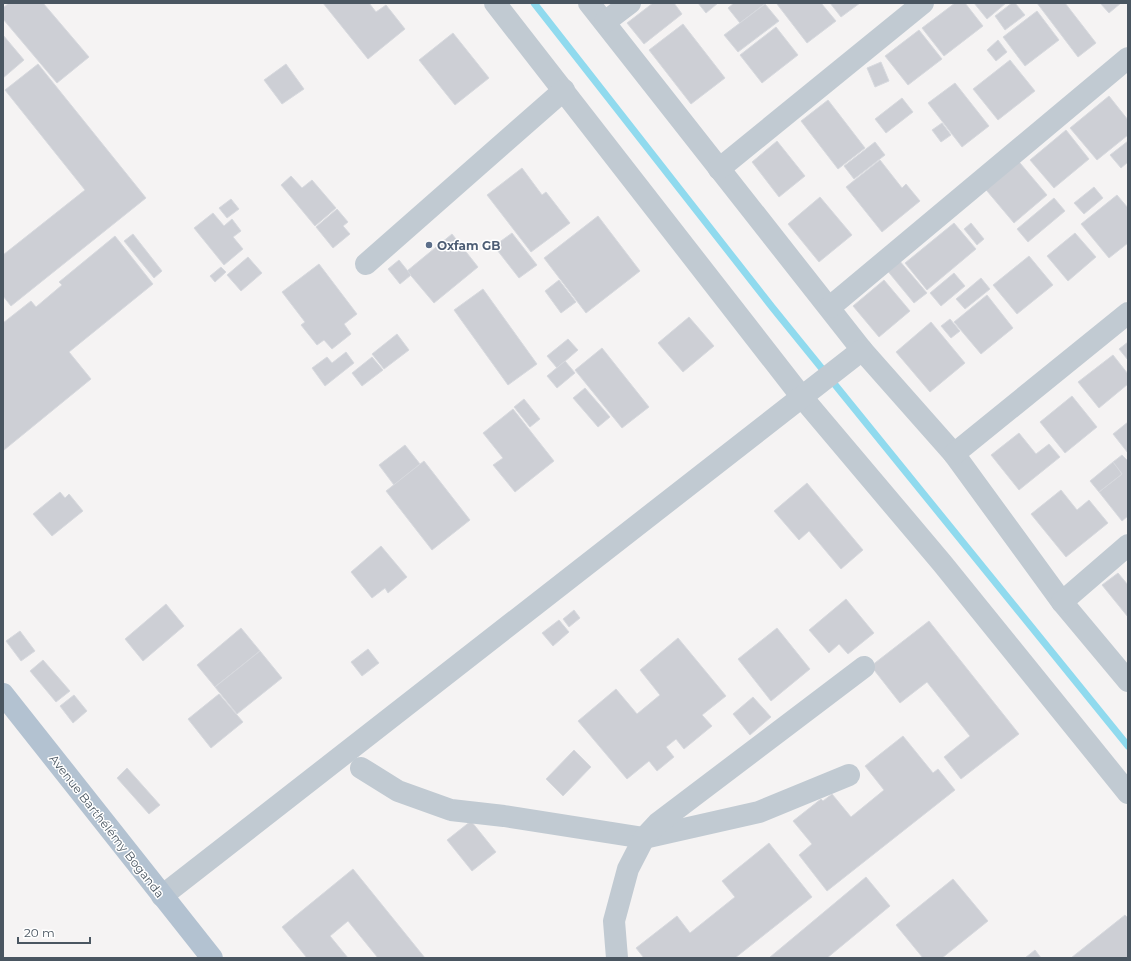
<svg xmlns="http://www.w3.org/2000/svg" width="1131" height="961" viewBox="0 0 1131 961" font-family="Montserrat,sans-serif">
	<rect width="100%" height="100%" fill="#f5f3f3"/>
	<g fill="none" stroke-linecap="round" stroke-linejoin="round">
		<path stroke="#90daee" stroke-width="7" d="M 534,3 L 772,307 L 1128,746"/>
	</g>
	<g fill="#cdcfd5" stroke="#d7d9de">
		<path d="M 9,3 L 43,3 L 89,57 L 57,83 L 3,19 L 3,8 Z"/>
		<path d="M 323,3 L 369,3 L 376,12 L 386,5 L 405,29 L 368,59 Z"/>
		<path d="M 653,3 L 674,3 L 682,14 L 644,44 L 627,23 Z"/>
		<path d="M 698,3 L 718,3 L 706,13 Z"/>
		<path d="M 734,3 L 766,3 L 740,23 L 728,8 Z"/>
		<path d="M 779,3 L 821,3 L 836,21 L 807,43 L 777,4 Z"/>
		<path d="M 830,3 L 860,3 L 841,17 Z"/>
		<path d="M 955,3 L 965,3 L 983,26 L 944,56 L 922,28 Z"/>
		<path d="M 974,3 L 1006,3 L 987,19 Z"/>
		<path d="M 1012,3 L 1015,3 L 1025,15 L 1005,30 L 995,16 Z"/>
		<path d="M 1037,3 L 1065,3 L 1096,43 L 1078,57 Z"/>
		<path d="M 1100,3 L 1121,3 L 1109,13 Z"/>
		<path d="M 765,4 L 779,21 L 738,52 L 724,35 Z"/>
		<path d="M 1037,11 L 1059,40 L 1025,66 L 1003,37 Z"/>
		<path d="M 683,24 L 725,78 L 691,104 L 649,50 Z"/>
		<path d="M 776,27 L 798,55 L 762,83 L 740,55 Z"/>
		<path d="M 919,30 L 942,59 L 908,85 L 885,56 Z"/>
		<path d="M 453,33 L 489,78 L 455,105 L 419,60 Z"/>
		<path d="M 3,35 L 24,60 L 3,78 Z"/>
		<path d="M 998,40 L 1007,52 L 996,61 L 987,50 Z"/>
		<path d="M 1010,60 L 1035,91 L 998,120 L 973,89 Z"/>
		<path d="M 881,62 L 889,81 L 875,87 L 867,68 Z"/>
		<path d="M 38,64 L 146,198 L 11,306 L 3,296 L 3,255 L 85,190 L 5,90 Z"/>
		<path d="M 286,64 L 304,89 L 282,104 L 264,80 Z"/>
		<path d="M 955,83 L 989,126 L 962,147 L 928,103 Z"/>
		<path d="M 1109,96 L 1128,120 L 1128,135 L 1097,160 L 1070,128 Z"/>
		<path d="M 902,98 L 913,112 L 886,133 L 875,119 Z"/>
		<path d="M 828,100 L 865,148 L 838,169 L 801,121 Z"/>
		<path d="M 942,123 L 951,135 L 941,142 L 932,130 Z"/>
		<path d="M 1066,130 L 1089,159 L 1054,188 L 1030,160 Z"/>
		<path d="M 777,141 L 805,176 L 779,197 L 752,162 Z"/>
		<path d="M 1128,141 L 1128,162 L 1121,168 L 1110,155 Z"/>
		<path d="M 875,142 L 885,155 L 854,179 L 844,166 Z"/>
		<path d="M 1015,157 L 1047,195 L 1014,223 L 982,185 Z"/>
		<path d="M 880,160 L 902,188 L 906,184 L 920,201 L 882,232 L 846,187 Z"/>
		<path d="M 522,168 L 542,195 L 546,192 L 570,223 L 531,252 L 487,195 Z"/>
		<path d="M 291,176 L 302,188 L 312,180 L 336,208 L 315,226 L 281,185 Z"/>
		<path d="M 1094,187 L 1103,198 L 1084,214 L 1074,203 Z"/>
		<path d="M 1117,195 L 1128,208 L 1128,243 L 1109,258 L 1081,224 Z"/>
		<path d="M 820,197 L 852,235 L 819,262 L 788,224 Z"/>
		<path d="M 1054,198 L 1065,211 L 1028,242 L 1017,229 Z"/>
		<path d="M 231,199 L 239,209 L 227,218 L 219,208 Z"/>
		<path d="M 337,209 L 348,222 L 343,226 L 350,234 L 333,248 L 316,227 Z"/>
		<path d="M 213,213 L 224,226 L 232,219 L 241,231 L 233,237 L 243,249 L 224,265 L 194,228 Z"/>
		<path d="M 598,216 L 640,271 L 586,313 L 544,258 Z"/>
		<path d="M 954,223 L 976,249 L 927,290 L 905,263 Z"/>
		<path d="M 971,223 L 984,239 L 977,245 L 964,229 Z"/>
		<path d="M 512,233 L 537,265 L 519,278 L 494,246 Z"/>
		<path d="M 1075,233 L 1096,257 L 1068,281 L 1047,256 Z"/>
		<path d="M 133,234 L 162,271 L 154,278 L 124,241 Z"/>
		<path d="M 452,234 L 478,267 L 434,303 L 407,271 Z"/>
		<path d="M 115,236 L 153,284 L 69,352 L 91,379 L 4,450 L 3,323 L 31,301 L 36,307 L 62,285 L 59,282 Z"/>
		<path d="M 1029,256 L 1053,285 L 1017,314 L 993,285 Z"/>
		<path d="M 248,257 L 262,273 L 241,291 L 227,275 Z"/>
		<path d="M 898,259 L 927,293 L 914,303 L 886,269 Z"/>
		<path d="M 399,260 L 411,275 L 400,284 L 388,269 Z"/>
		<path d="M 319,264 L 357,314 L 344,324 L 351,334 L 332,349 L 324,340 L 317,345 L 301,325 L 305,322 L 282,292 Z"/>
		<path d="M 221,267 L 226,272 L 215,282 L 210,276 Z"/>
		<path d="M 954,273 L 965,286 L 941,306 L 930,293 Z"/>
		<path d="M 981,278 L 990,289 L 965,309 L 956,299 Z"/>
		<path d="M 559,280 L 576,302 L 561,313 L 545,291 Z"/>
		<path d="M 884,280 L 910,311 L 879,337 L 853,306 Z"/>
		<path d="M 483,289 L 537,364 L 508,385 L 454,310 Z"/>
		<path d="M 987,295 L 1013,328 L 981,354 L 954,322 Z"/>
		<path d="M 689,317 L 714,346 L 683,372 L 658,343 Z"/>
		<path d="M 950,319 L 960,331 L 951,338 L 941,326 Z"/>
		<path d="M 931,322 L 965,363 L 930,392 L 896,352 Z"/>
		<path d="M 397,334 L 409,350 L 384,369 L 372,354 Z"/>
		<path d="M 568,339 L 578,350 L 557,368 L 547,356 Z"/>
		<path d="M 1128,342 L 1128,360 L 1119,349 Z"/>
		<path d="M 602,348 L 649,407 L 622,428 L 575,370 Z"/>
		<path d="M 346,352 L 354,363 L 325,386 L 312,368 L 327,357 L 332,363 Z"/>
		<path d="M 1113,355 L 1128,374 L 1128,384 L 1099,408 L 1078,382 Z"/>
		<path d="M 372,357 L 383,370 L 362,386 L 352,373 Z"/>
		<path d="M 565,361 L 575,373 L 557,388 L 547,376 Z"/>
		<path d="M 585,388 L 610,417 L 598,427 L 573,398 Z"/>
		<path d="M 1072,396 L 1097,427 L 1065,453 L 1040,422 Z"/>
		<path d="M 524,399 L 540,419 L 530,427 L 514,407 Z"/>
		<path d="M 513,409 L 554,461 L 515,492 L 493,465 L 503,458 L 483,433 Z"/>
		<path d="M 1128,422 L 1128,453 L 1113,434 Z"/>
		<path d="M 1019,433 L 1036,454 L 1049,444 L 1060,457 L 1019,490 L 991,455 Z"/>
		<path d="M 405,445 L 420,464 L 394,485 L 379,465 Z"/>
		<path d="M 1122,455 L 1128,461 L 1128,516 L 1122,521 L 1099,492 L 1122,474 L 1113,462 Z"/>
		<path d="M 424,461 L 470,520 L 432,550 L 386,491 Z"/>
		<path d="M 1113,462 L 1122,474 L 1099,492 L 1090,481 Z"/>
		<path d="M 807,483 L 863,550 L 841,569 L 809,531 L 799,540 L 774,511 Z"/>
		<path d="M 1061,490 L 1077,510 L 1089,500 L 1108,523 L 1066,557 L 1031,514 Z"/>
		<path d="M 60,492 L 65,498 L 69,494 L 83,511 L 52,536 L 33,514 Z"/>
		<path d="M 381,546 L 407,577 L 388,593 L 385,588 L 372,598 L 351,572 Z"/>
		<path d="M 1118,573 L 1128,585 L 1128,617 L 1102,585 Z"/>
		<path d="M 846,599 L 874,633 L 848,654 L 839,644 L 829,653 L 809,630 Z"/>
		<path d="M 166,604 L 184,626 L 143,661 L 125,639 Z"/>
		<path d="M 574,610 L 580,618 L 569,627 L 563,619 Z"/>
		<path d="M 559,620 L 569,632 L 553,646 L 542,633 Z"/>
		<path d="M 929,621 L 1019,734 L 961,779 L 944,757 L 970,736 L 927,682 L 900,703 L 871,666 Z"/>
		<path d="M 241,628 L 260,651 L 215,687 L 197,665 Z"/>
		<path d="M 777,628 L 810,669 L 771,701 L 738,659 Z"/>
		<path d="M 20,631 L 35,651 L 21,661 L 6,641 Z"/>
		<path d="M 678,638 L 726,696 L 702,715 L 712,726 L 684,749 L 676,739 L 666,747 L 674,757 L 657,771 L 649,761 L 627,779 L 578,721 L 616,689 L 637,714 L 660,695 L 640,670 Z"/>
		<path d="M 368,649 L 379,663 L 362,676 L 351,662 Z"/>
		<path d="M 260,651 L 282,678 L 237,714 L 215,687 Z"/>
		<path d="M 43,660 L 70,691 L 56,702 L 30,671 Z"/>
		<path d="M 219,694 L 243,722 L 211,748 L 188,719 Z"/>
		<path d="M 74,695 L 87,711 L 73,723 L 60,706 Z"/>
		<path d="M 753,697 L 771,717 L 750,735 L 733,714 Z"/>
		<path d="M 903,736 L 933,773 L 938,769 L 955,790 L 827,891 L 799,855 L 812,844 L 793,821 L 821,799 L 823,801 L 832,794 L 851,817 L 884,790 L 865,766 Z"/>
		<path d="M 574,750 L 591,767 L 563,796 L 546,779 Z"/>
		<path d="M 127,768 L 160,805 L 149,814 L 117,778 Z"/>
		<path d="M 471,821 L 496,852 L 472,871 L 447,840 Z"/>
		<path d="M 769,843 L 812,897 L 735,958 L 644,958 L 636,948 L 677,916 L 690,933 L 735,897 L 722,881 Z"/>
		<path d="M 353,869 L 425,958 L 378,958 L 348,921 L 330,936 L 348,958 L 307,958 L 282,927 Z"/>
		<path d="M 866,877 L 890,906 L 827,958 L 769,958 Z"/>
		<path d="M 953,879 L 988,921 L 942,958 L 923,958 L 896,925 Z"/>
		<path d="M 1125,915 L 1128,918 L 1128,958 L 1071,958 Z"/>
		<path d="M 1035,950 L 1041,958 L 1025,958 Z"/>
	</g>
	<g fill="none" stroke-linecap="round" stroke-linejoin="round">
		<g stroke="#c1cad2" stroke-width="22">
			<path d="M 495,3 L 801,396 L 942,563 L 1128,793"/>
			<path d="M 589,3 L 862,350 L 954,454 L 1062,602 L 1128,681"/>
			<path d="M 605,22 L 630,3"/>
			<path d="M 719,169 L 923,3"/>
			<path d="M 366,264 L 564,90"/>
			<path d="M 830,307 L 1128,58"/>
			<path d="M 954,454 L 1128,313"/>
			<path d="M 1062,602 L 1128,545"/>
			<path d="M 361,768 L 398,791 L 451,810 L 504,816 L 644,838 L 759,812 L 849,775"/>
			<path d="M 162,896 L 862,350"/>
			<path d="M 617,958 L 614,921 L 628,869 L 644,838 L 658,823 L 864,667"/>
		</g>
		<path stroke="#b3c2d1" stroke-width="22" d="M 3,694 L 212,958"/>
	</g>
	<circle fill="#5c6f8a" stroke="#fff" stroke-width="1.5" cx="429" cy="245" r="4"/>
	<g text-anchor="middle" dominant-baseline="central" stroke-width="3" stroke-linejoin="round" paint-order="stroke">
		<g font-size="12" font-weight="bold" fill="#4e5e75" stroke="#fff" text-anchor="start">
			<text x="437" y="245">Oxfam GB</text>
		</g>
		<g font-size="12" fill="#4a5661" stroke="#fff">
			<text transform="translate(107 826) rotate(52)">Avenue Barthélémy Boganda</text>
		</g>
	</g>
	<rect width="1131" height="961" fill="none" stroke="#4a5661" stroke-width="8"/>
	<path d="M18 937v6h72v-6" fill="none" stroke="#4a5661" stroke-width="2"/>
	<text x="24" y="937" font-size="12" fill="#4a5661" stroke="#ffffff" stroke-width="3" paint-order="stroke">20 m</text>
</svg>
